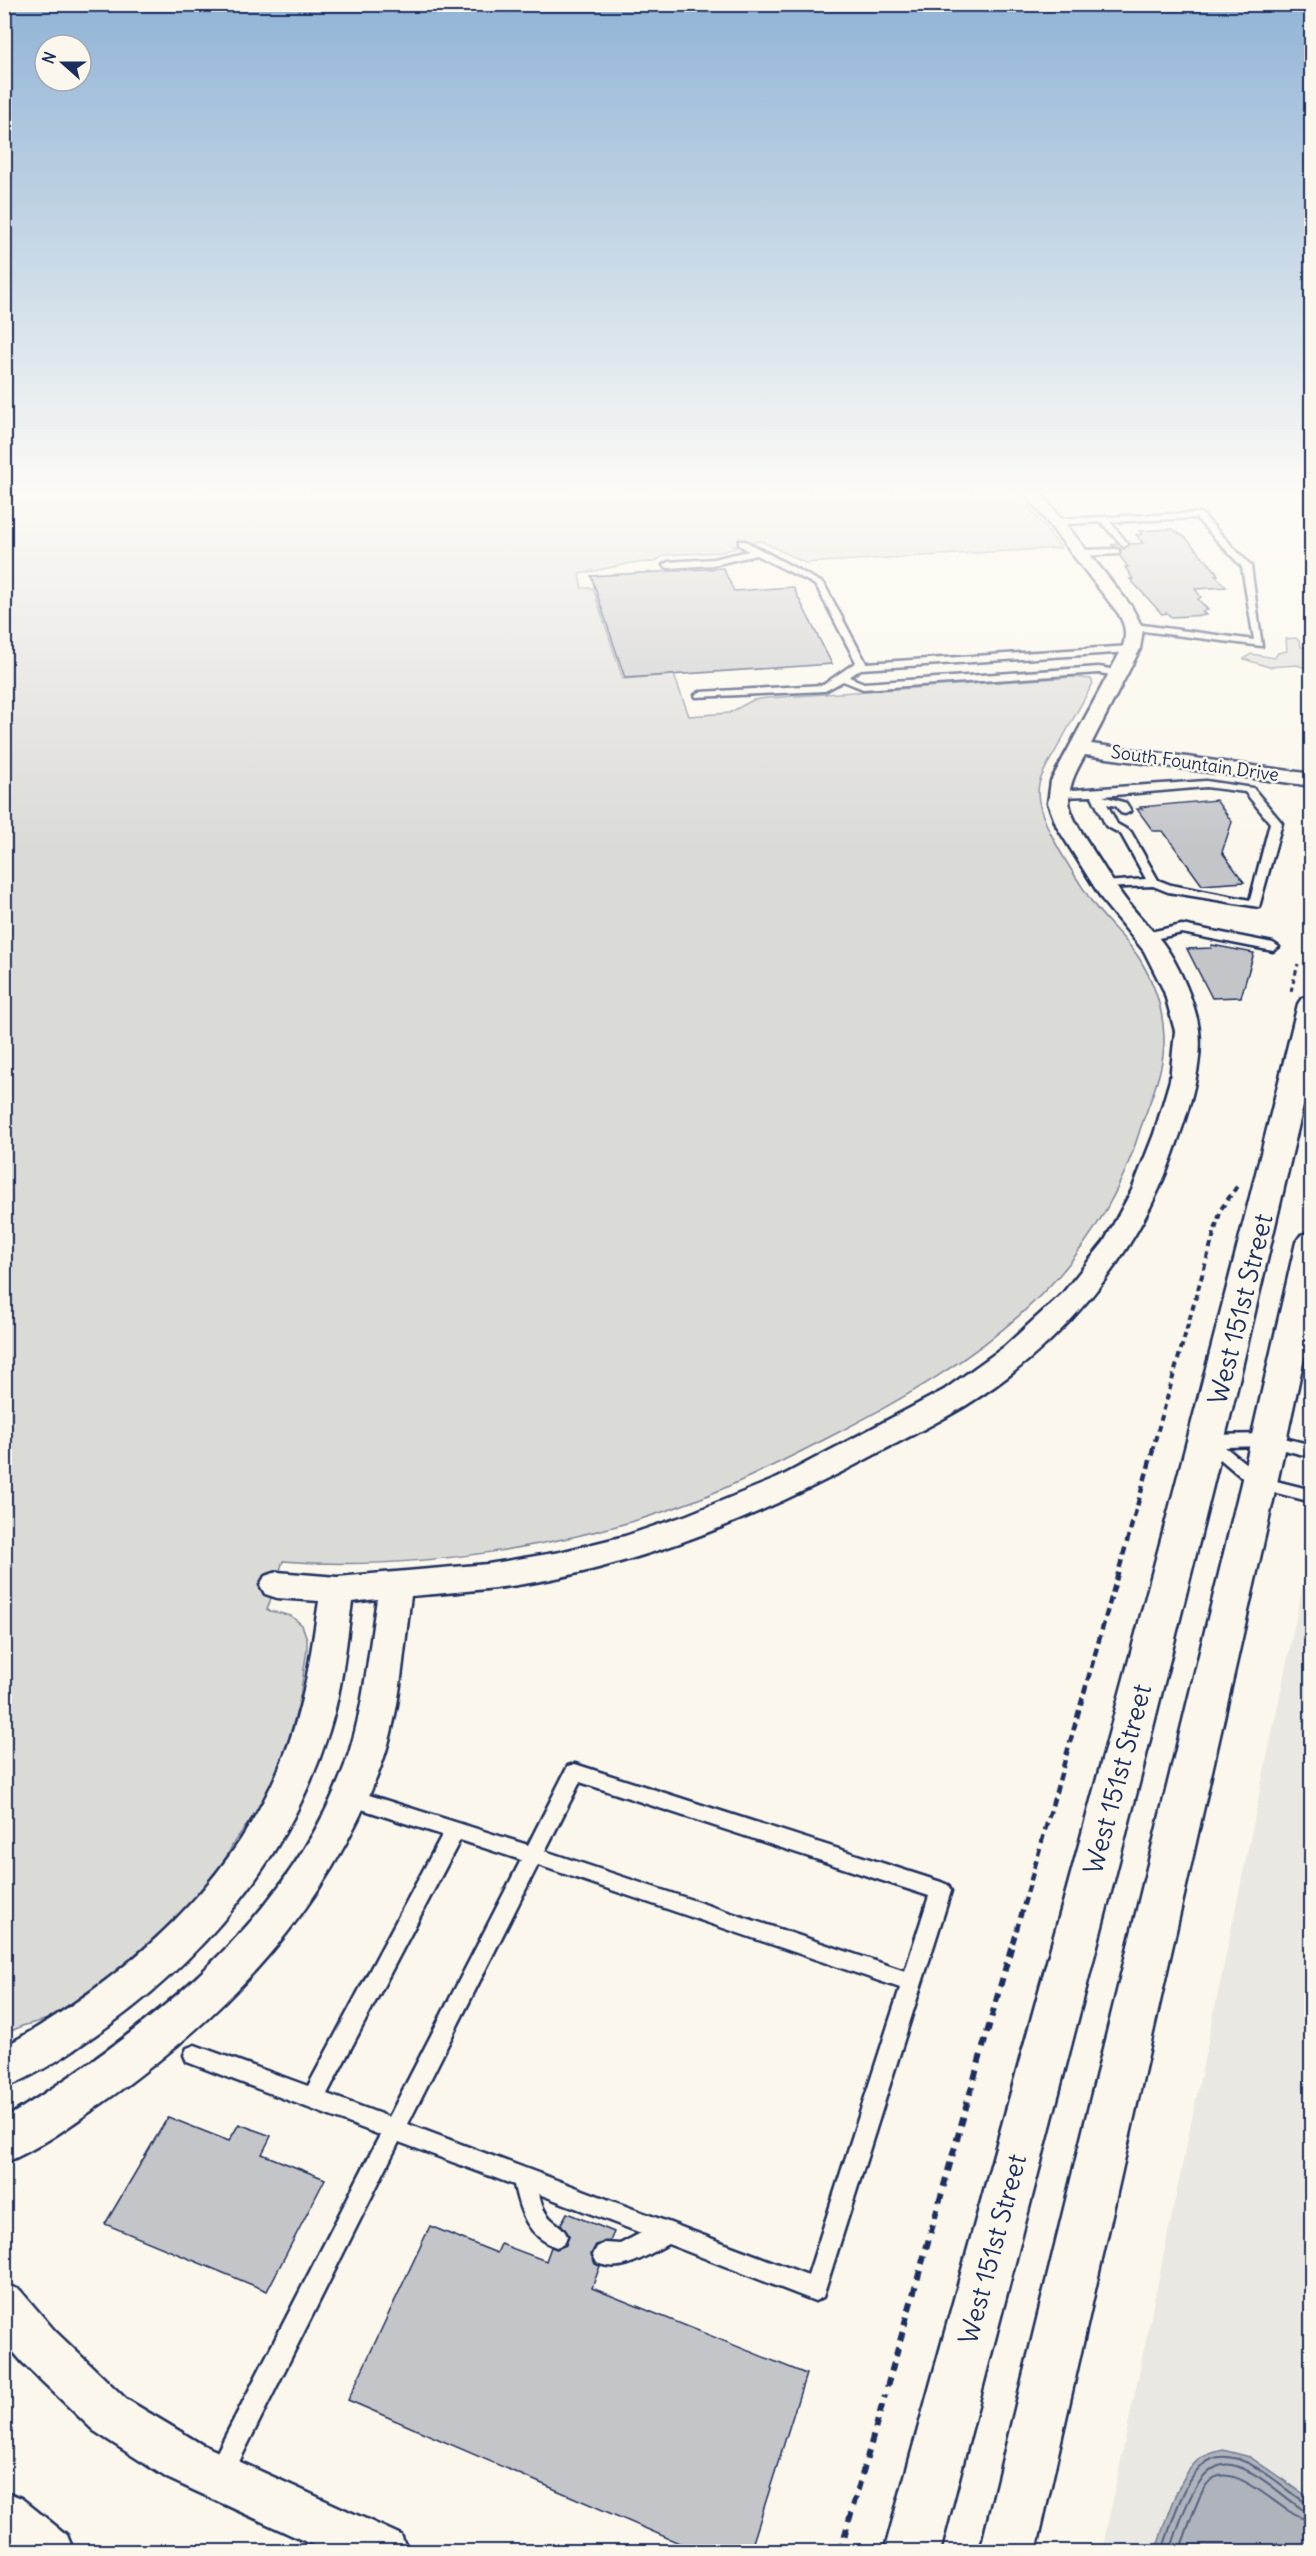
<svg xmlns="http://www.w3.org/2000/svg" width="1316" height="2556" viewBox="0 0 1316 2556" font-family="Delius,sans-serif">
	<rect width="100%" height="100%" fill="#fbf7ec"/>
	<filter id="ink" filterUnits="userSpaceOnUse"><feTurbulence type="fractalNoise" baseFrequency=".0167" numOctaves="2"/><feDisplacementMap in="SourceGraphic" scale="12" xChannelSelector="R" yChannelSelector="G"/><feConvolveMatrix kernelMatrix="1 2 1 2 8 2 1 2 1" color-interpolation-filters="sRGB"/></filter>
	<g filter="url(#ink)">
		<path fill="#eae8e2" d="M 1311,1546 L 1311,2551 L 1102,2551 Z"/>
		<g fill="#dadad7" stroke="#7a849a" stroke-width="1.5">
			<path d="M 4,491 L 1016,491 L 1061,548 L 805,563 L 761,541 L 733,545 L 736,548 L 722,552 L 665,555 L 654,562 L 632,563 L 579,574 L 582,588 L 593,588 L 623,679 L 674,675 L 689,716 L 729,713 L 753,700 L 767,698 L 1073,677 L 1091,679 L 1093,683 C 1081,705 1068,728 1056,750 C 1050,761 1042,772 1039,784 C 1031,813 1074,874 1090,899 C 1103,920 1125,936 1139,958 C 1154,982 1163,1009 1164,1037 C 1165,1071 1149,1102 1139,1133 C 1093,1283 974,1362 841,1431 C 793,1456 746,1480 696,1500 C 577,1546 410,1572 283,1561 L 267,1610 L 291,1616 L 302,1625 L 307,1639 L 307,1649 L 299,1703 L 289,1738 L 279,1768 L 256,1813 L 234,1842 L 226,1858 L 194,1900 L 131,1960 L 63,2015 L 22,2026 L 5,2034 Z"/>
			<path d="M 1296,638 L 1300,642 L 1301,647 L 1311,648 L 1311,670 L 1297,665 L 1269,667 L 1244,659 L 1251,654 L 1275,658 L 1278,653 L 1287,651 L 1286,639 Z"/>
		</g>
		<path fill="#afb3bb" stroke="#747e96" stroke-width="1.5" d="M 1223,2450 L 1250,2457 L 1311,2499 L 1311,2551 L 1156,2551 C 1163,2527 1179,2472 1201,2458 C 1207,2454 1216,2452 1223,2450 Z"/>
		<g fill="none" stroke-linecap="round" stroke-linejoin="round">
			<g stroke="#566483" stroke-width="2">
				<path d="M 1162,2552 C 1170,2527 1186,2470 1212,2459 C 1223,2454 1237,2458 1248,2463 C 1269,2473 1287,2490 1306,2503 L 1312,2504"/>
				<path d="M 1170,2552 C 1178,2527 1197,2458 1232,2465 C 1258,2471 1280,2494 1302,2509 L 1312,2511"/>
				<path d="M 1179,2552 C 1185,2537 1198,2494 1207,2484 C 1227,2458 1269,2499 1287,2510 C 1295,2515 1303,2518 1312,2520"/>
			</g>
		</g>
		<g fill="#c3c5c9" stroke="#1b2f5e" stroke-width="1.5">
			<path d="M 1172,529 L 1185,537 L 1215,570 L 1218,575 L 1215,575 L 1226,587 L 1195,589 L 1201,597 L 1198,599 L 1208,610 L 1202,611 L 1206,615 L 1171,617 L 1167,613 L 1162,614 L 1130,579 L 1133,579 L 1125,567 L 1128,567 L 1120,556 L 1121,549 L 1111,545 L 1119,544 L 1124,549 L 1130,544 L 1143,543 L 1136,535 L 1142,534 L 1139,531 Z"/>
			<path d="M 723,568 L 734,591 L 793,587 L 832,664 L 625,678 L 591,576 Z"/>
			<path d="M 1216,800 L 1232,822 L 1222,852 L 1244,882 L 1202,885 L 1163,831 L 1153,831 L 1137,809 L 1142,809 L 1140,807 Z"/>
			<path d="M 1212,945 L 1254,953 L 1241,997 L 1212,998 L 1187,949 L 1211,948 Z"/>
			<path d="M 168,2117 L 229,2141 L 239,2124 L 271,2136 L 262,2154 L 325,2179 L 267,2291 L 105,2224 Z"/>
			<path d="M 567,2213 L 614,2232 L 610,2241 L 596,2245 L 591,2254 L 595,2264 L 600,2266 L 592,2288 L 806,2374 L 750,2552 L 700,2552 L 348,2400 L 430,2226 L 497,2253 L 501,2244 L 546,2261 L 551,2247 L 557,2249 L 566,2245 L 569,2235 L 561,2224 Z"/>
		</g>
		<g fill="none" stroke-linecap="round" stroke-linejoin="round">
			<g stroke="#1b2f5e" stroke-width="5">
				<g id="service">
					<path d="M 1201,513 L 1251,566 L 1262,646 L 1135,630 L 1130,627 L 1135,624 L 1254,640 L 1242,567 L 1196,518 L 1110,522 L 1128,544 L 1124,547 L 1101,522 L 1056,525 L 1052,522 L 1056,519 Z"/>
					<path d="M 739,541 L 745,541 L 824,584 L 866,663 L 1131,646 L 1136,649 L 1131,652 L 861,669 L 849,677 L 864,683 L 1099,667 L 1122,671 L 1123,673 L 1118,676 L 1099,673 L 863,689 L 843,681 L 825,691 L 696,697 L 695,695 L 700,692 L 823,685 L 856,662 L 817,587 L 812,583 L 756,555 L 713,565 L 668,568 L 663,565 L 668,562 L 713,559 L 749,551 L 739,545 Z"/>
					<path d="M 1116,549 L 1119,550 L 1119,554 L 1081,556 L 1077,553 L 1081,550 Z"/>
					<path d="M 1206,781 L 1253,788 L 1282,823 L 1259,907 L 1168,892 L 1153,886 L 1100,888 L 1100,884 L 1104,882 L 1146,879 L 1121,834 L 1106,826 L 1092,796 L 1058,797 L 1053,794 L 1058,791 ZM 1206,787 L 1245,792 L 1270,823 L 1250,900 L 1171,885 L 1158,880 L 1131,832 L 1117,824 L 1107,804 L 1116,806 L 1121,813 L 1125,814 L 1131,811 L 1126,803 L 1103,796 Z"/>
					<path d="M 1182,925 L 1273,943 L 1279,947 L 1273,951 L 1182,933 L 1145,941 L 1139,937 L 1141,934 Z"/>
					<path d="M 1268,1434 L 1312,1445 L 1312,1457 L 1268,1446 L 1225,1447 L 1264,1478 L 1312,1490 L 1312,1502 L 1253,1487 L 1199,1441 L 1201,1437 L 1207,1435 Z"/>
					<path d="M 575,1764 L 941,1882 L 948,1885 L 951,1891 L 823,2297 L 815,2301 L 668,2244 C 645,2256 623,2274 597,2263 L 593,2255 L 597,2247 L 605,2243 L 620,2244 L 641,2233 L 539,2194 C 541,2203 543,2211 550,2218 C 557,2225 563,2226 567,2236 L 564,2244 L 556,2247 C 528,2236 520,2213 514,2185 L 399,2142 L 229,2482 L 220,2485 L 211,2482 L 208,2473 L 211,2464 L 380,2135 L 187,2062 L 184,2055 L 187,2048 L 195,2045 L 308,2086 L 442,1835 L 343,1803 L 340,1797 L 343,1791 L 350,1789 L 528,1845 L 568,1766 ZM 580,1782 L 929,1896 L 905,1971 L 545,1851 ZM 460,1840 L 521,1860 L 389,2117 L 327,2094 ZM 538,1865 L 900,1988 L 808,2275 L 408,2124 Z"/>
				</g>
			</g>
			<g stroke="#1b2f5e" stroke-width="5">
				<g id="minor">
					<path d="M 1023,491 L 1039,491 L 1131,606 L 1143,629 L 1140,649 L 1091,744 L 1312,774 L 1312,786 L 1085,755 C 1077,769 1069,783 1069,800 C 1069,816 1084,835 1092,849 C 1102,864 1111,880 1122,895 C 1134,912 1149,926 1162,942 C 1178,963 1196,1004 1199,1030 C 1204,1068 1185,1121 1172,1157 C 1134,1261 1059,1348 965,1406 C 935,1424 904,1439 874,1455 C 775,1508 672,1553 561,1577 C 512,1588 461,1592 411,1596 C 403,1652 401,1713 381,1766 C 327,1911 226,2016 101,2104 C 71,2125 39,2149 4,2163 L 4,2119 C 143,2033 287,1924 345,1765 C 364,1712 368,1654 377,1599 L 352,1602 C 346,1645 342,1690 329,1731 C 289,1860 201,1963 91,2038 C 64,2057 35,2076 4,2088 L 4,2047 C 132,1975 247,1874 293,1731 C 307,1689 312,1645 319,1601 L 277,1598 L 265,1594 L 260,1585 L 265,1576 L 277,1572 L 337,1577 L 488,1564 L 560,1552 L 625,1536 L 687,1515 L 778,1478 L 944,1390 L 1004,1347 L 1062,1294 L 1104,1242 L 1132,1190 L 1154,1134 L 1170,1080 L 1175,1031 L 1164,991 L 1144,951 L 1105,904 L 1057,827 L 1048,803 L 1051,781 L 1122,649 C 1127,635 1126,626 1118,613 Z"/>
					<path d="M 4,2284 L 20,2290 L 55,2331 L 126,2399 L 201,2444 L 401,2535 L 408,2552 L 328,2552 L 167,2478 L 94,2431 L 23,2363 L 4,2341 Z"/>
					<path d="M 4,2491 L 21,2498 L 67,2535 L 74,2552 L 11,2552 L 4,2546 Z"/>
				</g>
			</g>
			<g stroke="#1b2f5e" stroke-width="5">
				<g id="secondary">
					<path d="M 1312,996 L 1312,1068 L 1236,1393 L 1140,1780 L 940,2552 L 884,2552 C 1026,2037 1171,1523 1298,1004 L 1302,998 Z"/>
					<path d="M 1312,1232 L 1312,1321 L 1277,1483 L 1036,2552 L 980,2552 L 1241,1483 L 1296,1242 L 1301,1235 Z"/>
				</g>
			</g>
			<path stroke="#1b2f5e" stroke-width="3" stroke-dasharray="4.5 4" stroke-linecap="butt" d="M 1291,991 L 1298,964"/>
			<path stroke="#1b2f5e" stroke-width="4" stroke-dasharray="6 4.5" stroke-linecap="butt" d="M 1152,1451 L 1221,1209 L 1238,1185"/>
			<path stroke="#1b2f5e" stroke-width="4.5" stroke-dasharray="8 5" stroke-linecap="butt" d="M 1013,1943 L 1153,1450"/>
			<g stroke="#1b2f5e" stroke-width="6" stroke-dasharray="9 7" stroke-linecap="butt">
				<path d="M 887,2387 L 1013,1941"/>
				<path d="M 840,2552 L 885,2395"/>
			</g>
			<use href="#service" fill="#fbf7ec" fill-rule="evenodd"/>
			<use href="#minor" fill="#fbf7ec" fill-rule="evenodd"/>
			<use href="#secondary" fill="#fbf7ec" fill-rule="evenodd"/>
		</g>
	</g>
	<linearGradient id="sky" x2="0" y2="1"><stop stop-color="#91b4d6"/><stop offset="0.58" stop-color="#fdfbf6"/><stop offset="1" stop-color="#fdfbf6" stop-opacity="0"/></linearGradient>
	<rect width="1316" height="849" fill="url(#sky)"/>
	<g text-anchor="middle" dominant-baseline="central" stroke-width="5" stroke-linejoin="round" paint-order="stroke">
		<g font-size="18" fill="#1b2f5e" stroke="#fbf7ec">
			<text transform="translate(1195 763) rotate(8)">South Fountain Drive</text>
		</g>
		<g font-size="26" fill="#1b2f5e" stroke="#fbf7ec">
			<text transform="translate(1240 1309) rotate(-76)">West 151st Street</text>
			<text transform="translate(1117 1779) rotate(-75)">West 151st Street</text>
			<text transform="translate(992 2249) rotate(-75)">West 151st Street</text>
		</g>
	</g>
	<rect width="1316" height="2556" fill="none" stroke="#fbf7ec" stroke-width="24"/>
	<rect x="12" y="12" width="1292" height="2532" fill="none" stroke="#1b2f5e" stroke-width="2" filter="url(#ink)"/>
	<g transform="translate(63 63) rotate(291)"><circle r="28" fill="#fbf7ec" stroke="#a1a7b3" stroke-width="1.5"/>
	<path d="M0-4.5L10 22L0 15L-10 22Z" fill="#1b2f5e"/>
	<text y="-9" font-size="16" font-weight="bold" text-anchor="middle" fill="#1b2f5e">N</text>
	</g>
</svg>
